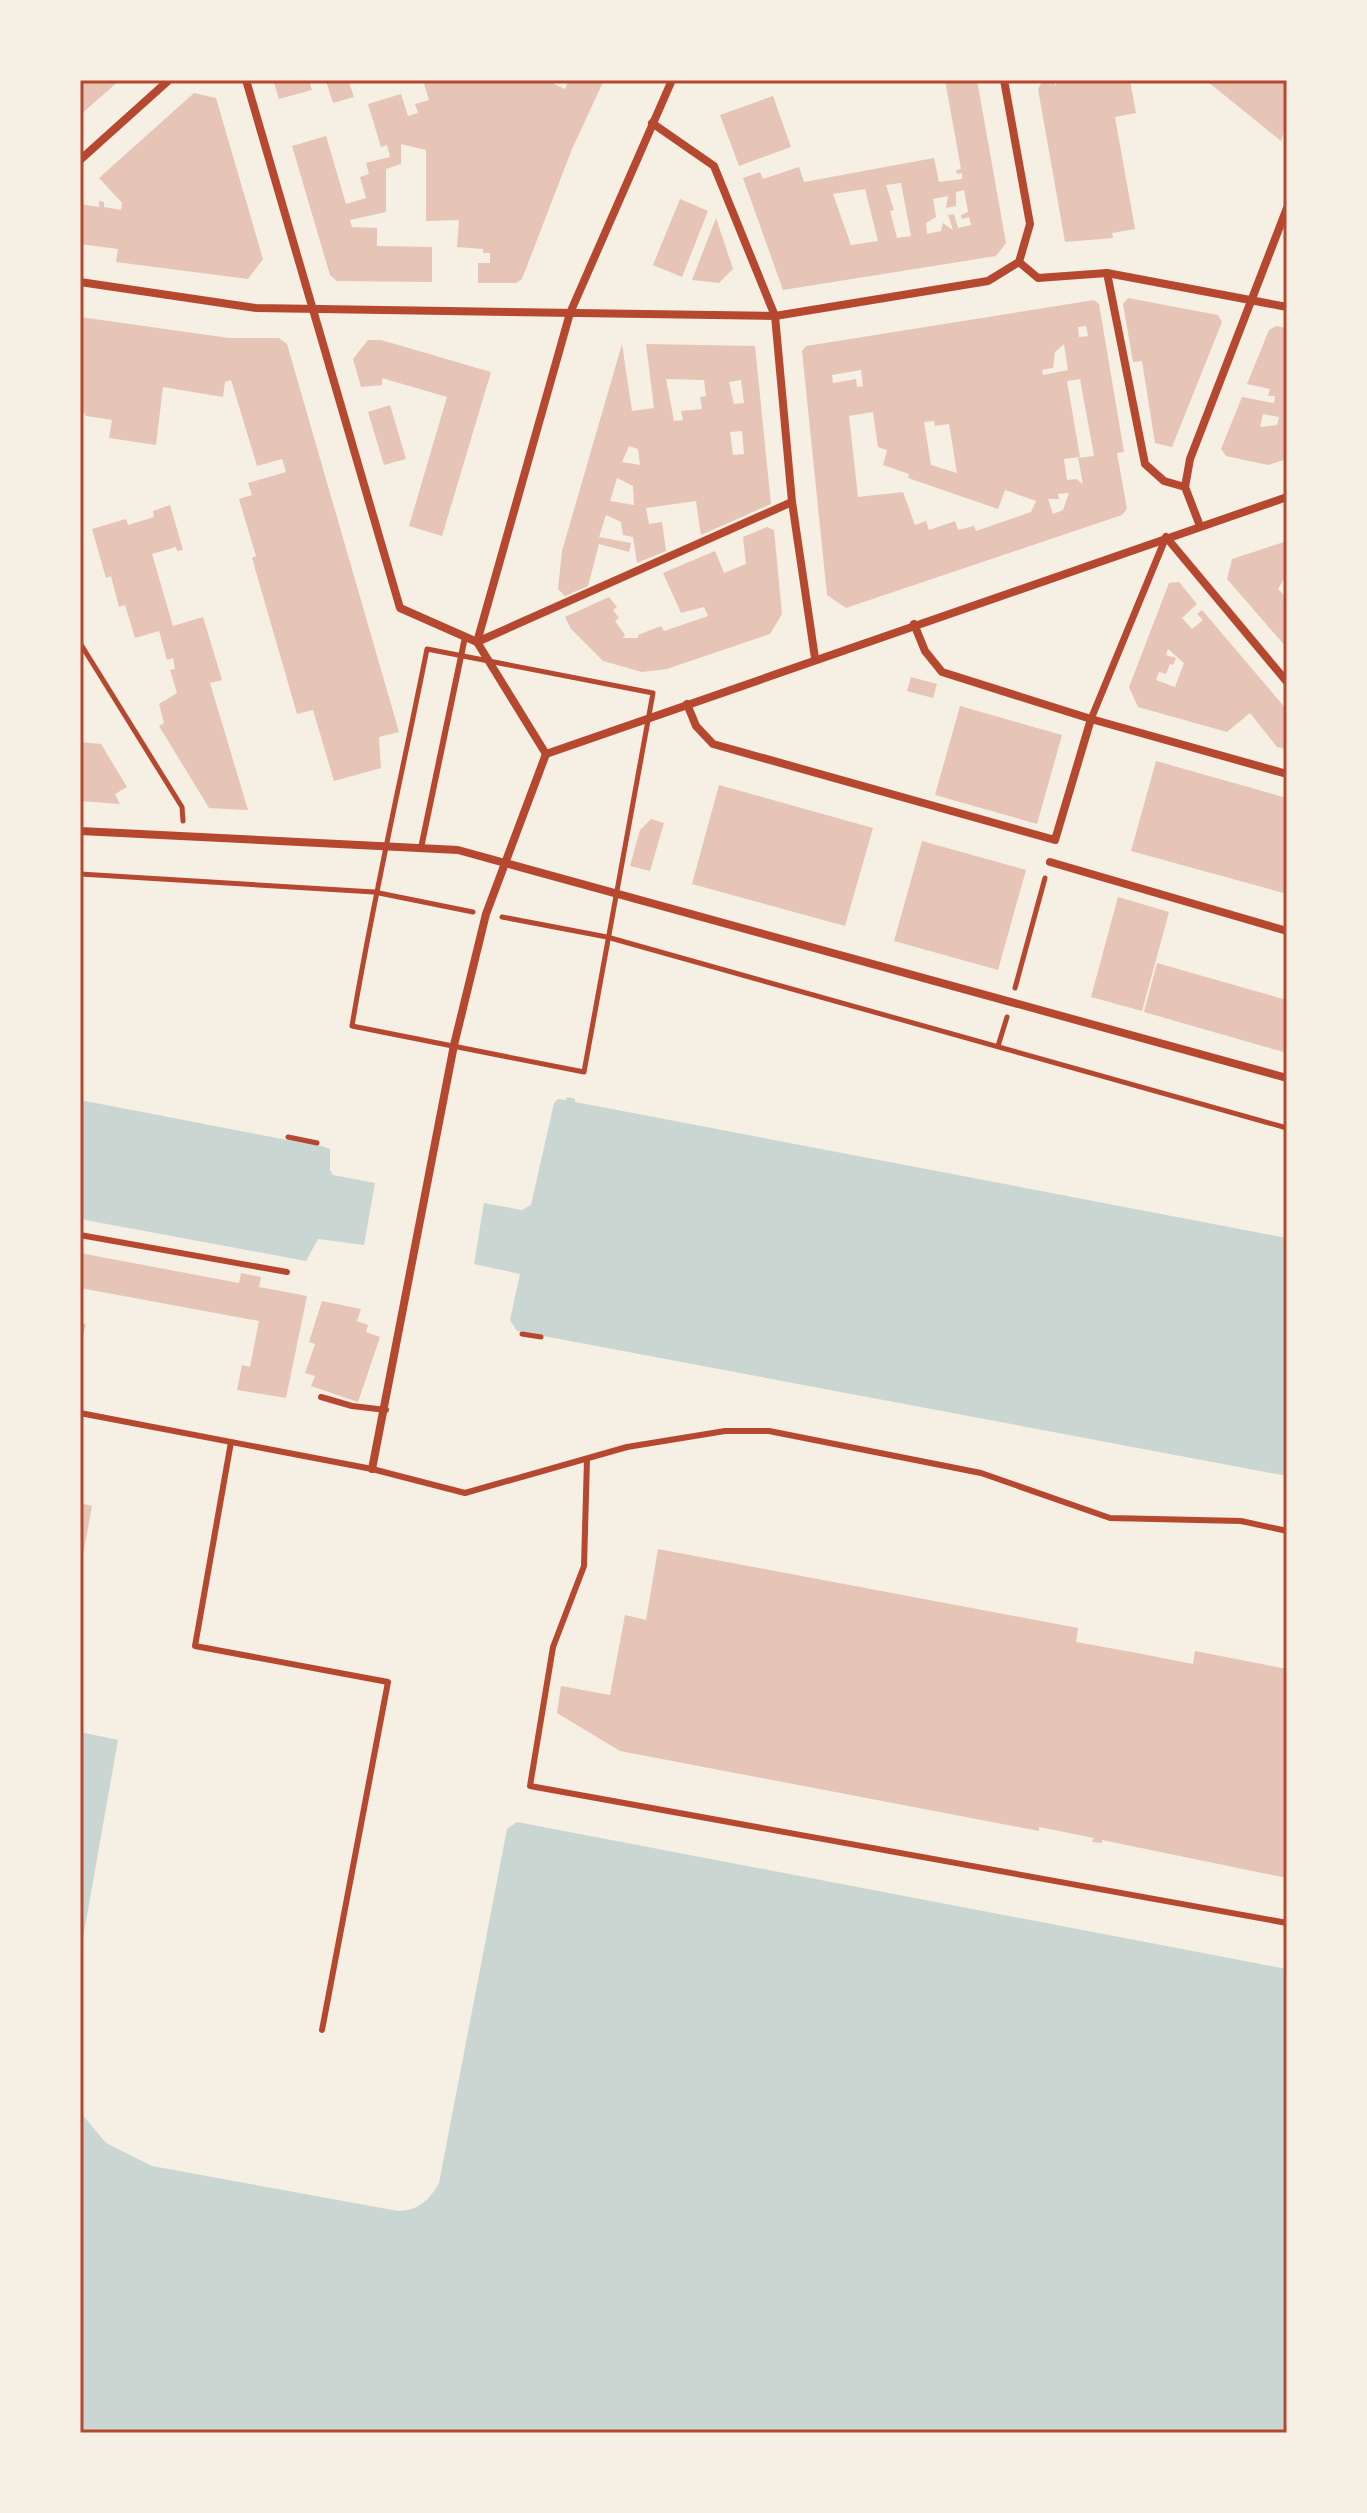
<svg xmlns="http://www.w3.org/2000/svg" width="1367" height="2513" viewBox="0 0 1367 2513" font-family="Spectral,serif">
	<rect width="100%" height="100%" fill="#f6efe4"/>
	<g fill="#c9d6d2">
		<path d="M 567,1097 L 575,1099 L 575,1102 L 1287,1238 L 1287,1476 L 517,1331 L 510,1320 L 520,1274 L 474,1264 L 484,1203 L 522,1210 L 531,1205 L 554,1103 L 558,1099 L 566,1100 Z"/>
		<path d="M 80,1100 L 287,1140 L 288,1135 L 318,1140 L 318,1145 L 330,1149 L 330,1170 L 333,1175 L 375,1183 L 364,1245 L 318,1239 L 306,1261 L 80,1219 Z"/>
		<path d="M 80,1732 L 118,1740 L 80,1955 Z"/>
		<path d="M 517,1822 L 1287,1969 L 1287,2433 L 80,2433 L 80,2112 L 106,2143 L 152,2166 L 398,2211 C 419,2211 430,2199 439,2183 L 507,1829 Z"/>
	</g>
	<g fill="#e6c5b7" fill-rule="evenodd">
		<path d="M 80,80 L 120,80 L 80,115 Z"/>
		<path d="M 273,80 L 309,80 L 312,90 L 279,99 Z"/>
		<path d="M 330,80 L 348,80 L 354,97 L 333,103 L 326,81 Z"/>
		<path d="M 423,80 L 546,80 L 565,89 L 569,80 L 604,80 L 572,149 L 522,279 L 516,283 L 478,283 L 478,263 L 490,263 L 490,253 L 483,253 L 483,249 L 457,247 L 459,220 L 426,221 L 426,150 L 401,144 L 401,164 L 386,169 L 386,212 L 350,220 L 352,227 L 377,228 L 377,246 L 432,247 L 432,282 L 337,281 L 330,275 L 292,146 L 326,136 L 346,204 L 366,198 L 360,177 L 369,174 L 366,163 L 390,157 L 387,145 L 381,147 L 368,104 L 401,94 L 408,116 L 418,113 L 415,104 L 429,100 Z"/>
		<path d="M 945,80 L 977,80 L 1006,243 L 996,256 L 783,290 L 743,178 L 760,172 L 763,179 L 799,167 L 804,182 L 934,158 L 939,182 L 962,179 L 962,173 L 957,174 L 956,170 L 961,169 ZM 901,183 L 911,236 L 897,238 L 890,211 L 894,210 L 886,185 ZM 865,189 L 878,241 L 851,245 L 833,194 ZM 964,190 L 968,212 L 961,215 L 962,219 L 969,217 L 971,225 L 958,228 L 954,214 L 948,215 L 953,230 L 943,223 L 941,231 L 927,234 L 926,223 L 936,217 L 933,199 L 948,196 L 946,208 L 956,206 L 956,192 Z"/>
		<path d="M 1043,80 L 1052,80 L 1056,86 L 1057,80 L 1130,80 L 1136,113 L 1115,117 L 1135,229 L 1112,233 L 1113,238 L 1065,242 L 1038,89 Z"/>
		<path d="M 1209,80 L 1287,80 L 1287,124 L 1281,141 L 1208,82 Z"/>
		<path d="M 194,93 L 216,98 L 263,259 L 248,279 L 116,262 L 118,249 L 80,244 L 80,204 L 99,207 L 99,201 L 104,202 L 104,207 L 121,210 L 122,203 L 99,178 Z"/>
		<path d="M 773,96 L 791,147 L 739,166 L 720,115 Z"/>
		<path d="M 680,199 L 708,211 L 682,277 L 653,265 Z"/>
		<path d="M 716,218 L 733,269 L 719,283 L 692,280 Z"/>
		<path d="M 1128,298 L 1218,315 L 1222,322 L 1172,447 L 1155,443 L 1142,361 L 1133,362 L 1123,304 Z"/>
		<path d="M 1094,300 L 1099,304 L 1124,452 L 1117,453 L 1127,509 L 1122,515 L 846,608 L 827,595 L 802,351 L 806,346 ZM 1086,326 L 1088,336 L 1079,337 L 1078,327 ZM 1064,344 L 1068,370 L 1043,375 L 1042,370 L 1053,368 L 1055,352 ZM 861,370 L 863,386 L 857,387 L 856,379 L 833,383 L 832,375 ZM 1080,379 L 1094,456 L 1078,458 L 1083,484 L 1076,479 L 1067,480 L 1064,459 L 1080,457 L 1067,381 ZM 873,412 L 878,447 L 887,450 L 883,465 L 909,474 L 908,478 L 998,509 L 1005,490 L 1036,501 L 1031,512 L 976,531 L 974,526 L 958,530 L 955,521 L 929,530 L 926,521 L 915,525 L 903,492 L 858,497 L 849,416 ZM 934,421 L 935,426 L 949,424 L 957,473 L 931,465 L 924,422 ZM 1069,493 L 1063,510 L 1053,514 L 1048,499 L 1059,499 L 1058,494 Z"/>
		<path d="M 80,317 L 229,338 L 279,338 L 287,344 L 399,732 L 379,737 L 381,768 L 334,781 L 313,710 L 297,714 L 252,558 L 256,556 L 239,499 L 252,495 L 248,483 L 286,472 L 282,459 L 257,466 L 231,380 L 225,382 L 223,397 L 163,387 L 156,445 L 109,438 L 112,420 L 86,416 L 80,407 Z"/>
		<path d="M 1276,326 L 1287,328 L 1287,459 L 1268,465 L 1226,456 L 1221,449 L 1242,397 L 1274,403 L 1275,396 L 1268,396 L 1270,389 L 1247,384 L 1269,330 ZM 1263,414 L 1279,417 L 1277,425 L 1260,427 Z"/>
		<path d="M 368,340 L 381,340 L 491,372 L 442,536 L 409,526 L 447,397 L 382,378 L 382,385 L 361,387 L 353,359 Z"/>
		<path d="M 622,344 L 632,411 L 654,408 L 646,344 L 755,346 L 771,504 L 701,535 L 696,501 L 646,508 L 649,524 L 662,522 L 666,551 L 637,563 L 633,537 L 623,535 L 621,522 L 606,515 L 599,537 L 631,543 L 629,552 L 599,544 L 588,586 L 565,596 L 558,589 L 562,551 ZM 666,379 L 704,380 L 706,396 L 700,397 L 702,409 L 681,411 L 683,420 L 674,421 ZM 741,380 L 744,403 L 734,404 L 729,382 ZM 742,431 L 744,454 L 733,455 L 730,432 ZM 629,446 L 638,449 L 640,465 L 622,462 ZM 617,478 L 633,486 L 634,505 L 610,501 Z"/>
		<path d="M 390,405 L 406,459 L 384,465 L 368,412 Z"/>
		<path d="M 170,505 L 183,550 L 177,551 L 176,547 L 152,554 L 173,626 L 203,617 L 222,680 L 210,683 L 248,810 L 209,808 L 159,726 L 164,723 L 159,704 L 177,693 L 170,670 L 175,669 L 173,658 L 167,660 L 159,631 L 135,638 L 125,605 L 119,607 L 111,576 L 106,578 L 92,529 L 126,519 L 128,525 L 154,517 L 153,511 Z"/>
		<path d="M 767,527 L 774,530 L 782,614 L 770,634 L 667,669 L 642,672 L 603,661 L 571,629 L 565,617 L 609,597 L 617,607 L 613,610 L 619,618 L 615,621 L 625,635 L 623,638 L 638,638 L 638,635 L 661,626 L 664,631 L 708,616 L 704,607 L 681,613 L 663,573 L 715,551 L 724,573 L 746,564 L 743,537 Z"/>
		<path d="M 1287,541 L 1287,574 L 1278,589 L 1287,598 L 1287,648 L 1227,579 L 1232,559 Z"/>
		<path d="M 1179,582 L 1197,604 L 1182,618 L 1192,629 L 1203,620 L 1197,614 L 1202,610 L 1287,710 L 1287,749 L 1277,747 L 1250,713 L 1227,732 L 1138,707 L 1129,687 L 1169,583 ZM 1168,649 L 1184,663 L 1175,687 L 1156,680 L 1159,672 L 1166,674 L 1170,664 L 1173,665 L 1176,658 L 1166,655 Z"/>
		<path d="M 911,677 L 937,684 L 933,698 L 907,691 Z"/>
		<path d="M 960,706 L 1062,735 L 1037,824 L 935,795 Z"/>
		<path d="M 80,742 L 101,744 L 127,787 L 115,794 L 120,804 L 80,801 Z"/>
		<path d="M 1156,761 L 1287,798 L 1287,894 L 1131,851 Z"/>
		<path d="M 719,785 L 873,828 L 845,926 L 692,884 Z"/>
		<path d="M 651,819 L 664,823 L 650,871 L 630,866 L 640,830 Z"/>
		<path d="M 922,841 L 1026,870 L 998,970 L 894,941 Z"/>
		<path d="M 1118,897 L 1169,912 L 1142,1011 L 1091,997 Z"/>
		<path d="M 1157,963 L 1287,1000 L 1287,1053 L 1144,1012 Z"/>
		<path d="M 80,1253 L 239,1283 L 241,1273 L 261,1277 L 259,1287 L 307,1296 L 286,1398 L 237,1390 L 242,1365 L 250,1367 L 259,1321 L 80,1288 Z"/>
		<path d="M 322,1301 L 361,1309 L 357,1321 L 368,1325 L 366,1332 L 380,1337 L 358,1402 L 311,1386 L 315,1376 L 305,1373 L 315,1344 L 309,1342 Z"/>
		<path d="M 80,1323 L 86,1324 L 81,1344 L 80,1344 Z"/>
		<path d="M 80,1503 L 92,1506 L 82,1561 L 80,1561 Z"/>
		<path d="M 658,1549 L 1078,1628 L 1076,1642 L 1137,1653 L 1193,1664 L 1195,1651 L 1287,1669 L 1287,1878 L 1102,1840 L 1102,1843 L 1092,1842 L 1094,1838 L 1039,1827 L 1039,1831 L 620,1751 L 557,1713 L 561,1686 L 610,1695 L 625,1615 L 646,1620 Z"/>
	</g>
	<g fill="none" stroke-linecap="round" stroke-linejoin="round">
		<g stroke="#b5482f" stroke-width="5">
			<path d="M 80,643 L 182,807 L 183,821"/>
			<path d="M 427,649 L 653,693 L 584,1072 L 352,1026 C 373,899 402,775 427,649 Z"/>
			<path d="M 80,874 L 374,892 L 473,912"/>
			<path d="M 502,917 L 607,937 L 1287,1128"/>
			<path d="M 1015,988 L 1045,878"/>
			<path d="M 998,1046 L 1007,1017"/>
			<path d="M 288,1137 L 317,1143"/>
			<path d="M 522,1334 L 541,1337"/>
		</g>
		<g stroke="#b5482f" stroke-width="6">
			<path d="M 421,848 L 465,637"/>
			<path d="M 80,1235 L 287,1272"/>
			<path d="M 321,1397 L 352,1406 L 386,1410"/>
			<path d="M 80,1413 L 372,1469 L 465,1493 L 627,1447 L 725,1431 L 769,1431 L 981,1473 L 1110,1518 L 1241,1521 L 1287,1531"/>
			<path d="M 231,1442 L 195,1646 L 388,1682 L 322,2030"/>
			<path d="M 587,1459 L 584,1566 L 553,1647 L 530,1786 L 1287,1923"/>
		</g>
		<path stroke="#b5482f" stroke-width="7" d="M 1091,719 L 1166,537"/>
		<g stroke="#b5482f" stroke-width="8">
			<path d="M 246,80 L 400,608 L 477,642 L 792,502"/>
			<path d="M 652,123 L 714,166 L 775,316 L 792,502 L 815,658"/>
			<path d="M 80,160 L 169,80"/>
			<path d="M 1019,262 L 1038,278 L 1107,273 L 1287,307"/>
			<path d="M 1107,273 L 1145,464 L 1164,481 L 1185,487"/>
			<path d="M 80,282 L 256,308 L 775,316 L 988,281 L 1019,262 L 1030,224 L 1004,80"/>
			<path d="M 1200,526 L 1185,487 L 1190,459 L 1287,208"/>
			<path d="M 1166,537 L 1287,682"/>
			<path d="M 914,624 L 925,651 L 942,672 L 1091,719 L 1287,774"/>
			<path d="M 687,704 L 696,726 L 713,744 L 1055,840 L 1091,719"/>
			<path d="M 546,754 L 1287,497"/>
			<path d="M 546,754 L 477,642 L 570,313 L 672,80"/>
			<path d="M 80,831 L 458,850 L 1287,1078"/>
			<path d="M 1050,862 L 1287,931"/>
			<path d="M 372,1469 L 454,1045 L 486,914 L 546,754"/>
		</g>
	</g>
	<rect width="1367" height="2513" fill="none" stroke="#f6efe4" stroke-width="164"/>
	<rect x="82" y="82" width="1203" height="2349" fill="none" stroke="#b5482f" stroke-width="3"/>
</svg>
